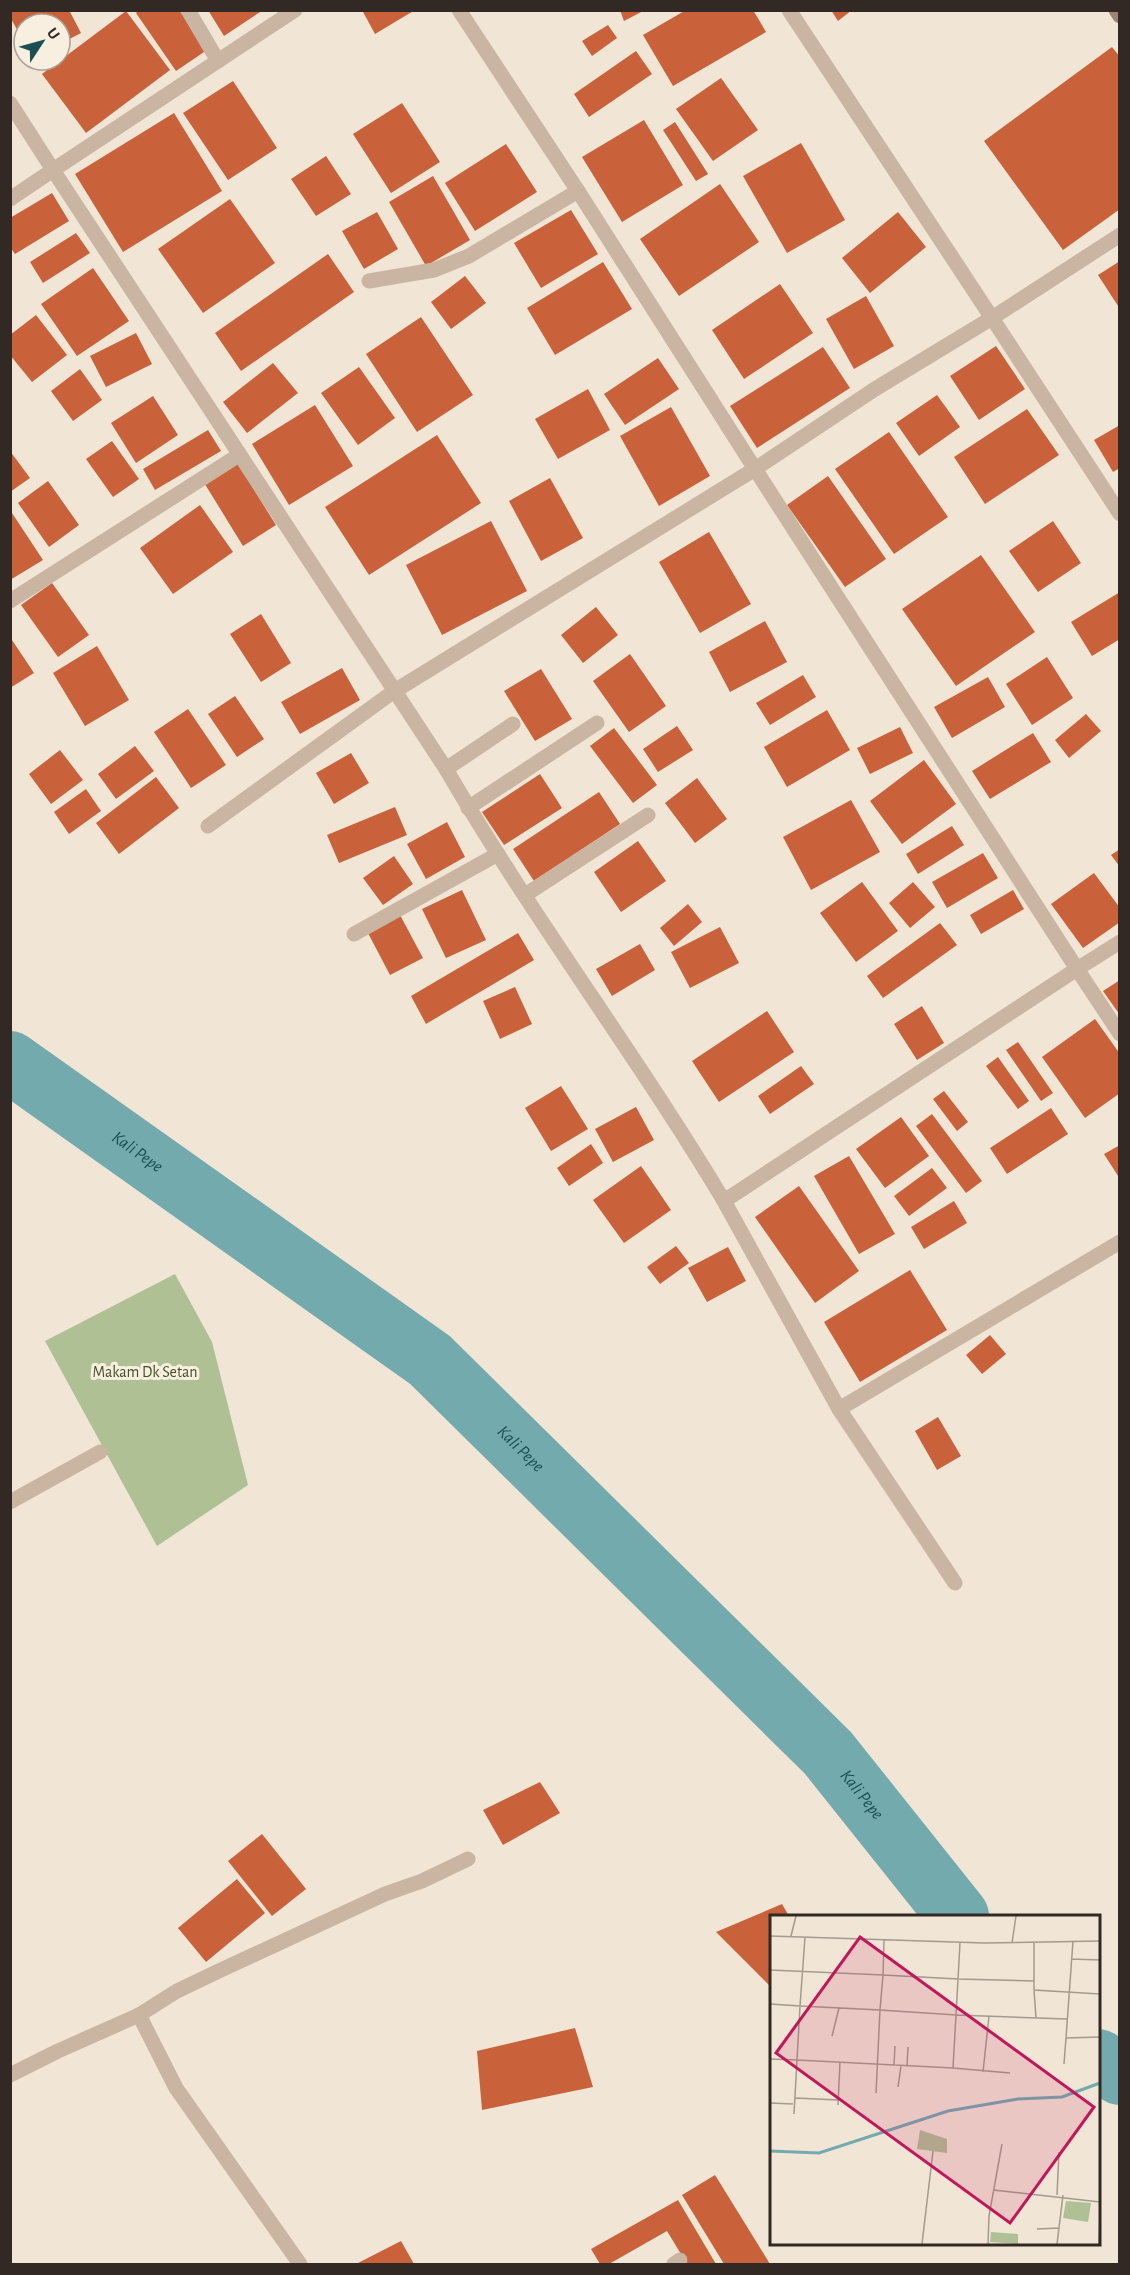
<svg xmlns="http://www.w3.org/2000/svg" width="1130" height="2275" viewBox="0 0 1130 2275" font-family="'Alegreya Sans',sans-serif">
	<rect width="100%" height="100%" fill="#f1e5d5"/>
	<path fill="#b0c095" d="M 175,1274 L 212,1342 L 248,1485 L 157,1546 L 45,1341 Z"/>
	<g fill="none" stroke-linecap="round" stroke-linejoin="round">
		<g stroke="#73aaae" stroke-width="62">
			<path id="s1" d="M 10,1062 L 430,1360 L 828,1753 L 958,1916"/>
			<path d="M 1098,2060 L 1120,2074"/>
		</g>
	</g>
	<g fill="#c9623a">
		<path d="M 14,10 L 69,10 L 81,33 L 60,44 L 60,24 L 24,24 L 24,42 L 10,17 L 10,12 Z"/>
		<path d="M 139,10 L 179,10 L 207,50 L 176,71 L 136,13 Z"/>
		<path d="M 208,10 L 263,10 L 224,36 Z"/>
		<path d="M 362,10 L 415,10 L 375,34 Z"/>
		<path d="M 620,10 L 645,10 L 624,21 Z"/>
		<path d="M 686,10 L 753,10 L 766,32 L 673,86 L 643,35 Z"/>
		<path d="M 831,10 L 852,10 L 838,21 Z"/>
		<path d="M 126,11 L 170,70 L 86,133 L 42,74 Z"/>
		<path d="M 608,25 L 617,38 L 592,56 L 582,41 Z"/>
		<path d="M 1112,47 L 1120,57 L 1120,209 L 1063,250 L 984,141 Z"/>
		<path d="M 636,51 L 652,74 L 589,117 L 574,94 Z"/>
		<path d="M 721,78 L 758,130 L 713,161 L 676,109 Z"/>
		<path d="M 233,81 L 277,148 L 228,180 L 183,113 Z"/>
		<path d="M 402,103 L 440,162 L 391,193 L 353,134 Z"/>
		<path d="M 174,113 L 222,191 L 123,252 L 75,174 Z"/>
		<path d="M 644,120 L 683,185 L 622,222 L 582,157 Z"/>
		<path d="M 675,122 L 708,174 L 696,181 L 663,130 Z"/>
		<path d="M 801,143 L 845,220 L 787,253 L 743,176 Z"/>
		<path d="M 506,144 L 537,192 L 475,231 L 445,183 Z"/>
		<path d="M 326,156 L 351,194 L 316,216 L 291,179 Z"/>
		<path d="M 433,176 L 470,240 L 426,266 L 389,202 Z"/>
		<path d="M 720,184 L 759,242 L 679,296 L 640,239 Z"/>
		<path d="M 52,193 L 69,221 L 15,254 L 10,247 L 10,218 Z"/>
		<path d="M 230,199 L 275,263 L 203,313 L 158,249 Z"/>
		<path d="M 571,210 L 598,254 L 541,288 L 514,243 Z"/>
		<path d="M 377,212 L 398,249 L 364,269 L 342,231 Z"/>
		<path d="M 898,212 L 926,247 L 870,293 L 842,258 Z"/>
		<path d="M 76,233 L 90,253 L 43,283 L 30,262 Z"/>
		<path d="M 328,254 L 354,292 L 241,371 L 215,333 Z"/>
		<path d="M 1120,261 L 1120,309 L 1098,275 Z"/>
		<path d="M 603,262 L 632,309 L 555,355 L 527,308 Z"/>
		<path d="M 93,268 L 129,321 L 77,356 L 41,304 Z"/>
		<path d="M 465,276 L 486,303 L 451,329 L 431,302 Z"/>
		<path d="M 780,284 L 813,333 L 744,379 L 712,330 Z"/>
		<path d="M 866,296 L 894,346 L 854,369 L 826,319 Z"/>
		<path d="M 36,315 L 67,355 L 32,382 L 10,355 L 10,335 Z"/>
		<path d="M 421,317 L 473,395 L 417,432 L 366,354 Z"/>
		<path d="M 136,333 L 152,364 L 106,387 L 90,356 Z"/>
		<path d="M 996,346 L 1025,389 L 979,420 L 950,376 Z"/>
		<path d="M 823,347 L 850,388 L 757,448 L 730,406 Z"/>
		<path d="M 658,358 L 679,389 L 625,425 L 604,394 Z"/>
		<path d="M 273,363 L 298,393 L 247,433 L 223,402 Z"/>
		<path d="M 359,367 L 395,418 L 358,445 L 321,393 Z"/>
		<path d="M 80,369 L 102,400 L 73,421 L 51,391 Z"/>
		<path d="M 588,389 L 610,430 L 558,459 L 535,419 Z"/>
		<path d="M 937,395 L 960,427 L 919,456 L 896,423 Z"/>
		<path d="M 153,396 L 178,435 L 136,463 L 111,423 Z"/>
		<path d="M 315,405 L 353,466 L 289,505 L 252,444 Z"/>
		<path d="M 671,407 L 710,476 L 659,506 L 620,436 Z"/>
		<path d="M 1027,409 L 1059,455 L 985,504 L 954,457 Z"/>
		<path d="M 1120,425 L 1120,468 L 1113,472 L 1094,440 Z"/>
		<path d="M 208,430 L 221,451 L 155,490 L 143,469 Z"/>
		<path d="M 889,432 L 948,517 L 894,554 L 835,469 Z"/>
		<path d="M 437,435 L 481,503 L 369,575 L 325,507 Z"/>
		<path d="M 112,441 L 139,479 L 113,497 L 86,459 Z"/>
		<path d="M 10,451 L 30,478 L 10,492 Z"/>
		<path d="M 236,461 L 276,525 L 243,546 L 203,481 Z"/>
		<path d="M 828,476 L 886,559 L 845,587 L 787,505 Z"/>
		<path d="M 550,478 L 583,538 L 541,561 L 509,501 Z"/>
		<path d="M 48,481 L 79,525 L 49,547 L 18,503 Z"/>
		<path d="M 200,505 L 233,552 L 173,594 L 140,548 Z"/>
		<path d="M 10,510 L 43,560 L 10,580 Z"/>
		<path d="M 491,521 L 527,591 L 442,635 L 406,565 Z"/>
		<path d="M 1053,521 L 1081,563 L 1038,592 L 1009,551 Z"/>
		<path d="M 709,532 L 751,604 L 700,633 L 659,562 Z"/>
		<path d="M 981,555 L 1035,632 L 956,686 L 902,609 Z"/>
		<path d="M 52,583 L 89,635 L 58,657 L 21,605 Z"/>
		<path d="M 1120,592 L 1120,639 L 1092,656 L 1071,622 Z"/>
		<path d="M 596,607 L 618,635 L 583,663 L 561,635 Z"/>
		<path d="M 261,614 L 291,663 L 261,682 L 230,634 Z"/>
		<path d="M 765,621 L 787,662 L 730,692 L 709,652 Z"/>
		<path d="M 10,637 L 34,673 L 10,688 Z"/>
		<path d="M 97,646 L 129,700 L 85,726 L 53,673 Z"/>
		<path d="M 630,654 L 666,706 L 629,732 L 593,681 Z"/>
		<path d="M 1047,657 L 1073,698 L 1032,725 L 1006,684 Z"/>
		<path d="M 342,668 L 360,700 L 300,734 L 281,702 Z"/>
		<path d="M 541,669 L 572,719 L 535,741 L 504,691 Z"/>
		<path d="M 803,675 L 816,697 L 770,725 L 756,703 Z"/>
		<path d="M 988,677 L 1005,707 L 952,738 L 934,707 Z"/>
		<path d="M 235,696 L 264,739 L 237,757 L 208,714 Z"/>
		<path d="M 188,709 L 226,765 L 191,788 L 154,732 Z"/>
		<path d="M 827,710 L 850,750 L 787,787 L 764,747 Z"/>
		<path d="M 1086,714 L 1101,731 L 1069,758 L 1055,740 Z"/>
		<path d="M 677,726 L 693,750 L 658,772 L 643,749 Z"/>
		<path d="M 900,727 L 913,753 L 870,774 L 857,748 Z"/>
		<path d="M 614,728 L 657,785 L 633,803 L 590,746 Z"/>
		<path d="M 1033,733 L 1051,762 L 990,799 L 972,771 Z"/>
		<path d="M 135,746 L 154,771 L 116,799 L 98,774 Z"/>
		<path d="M 60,750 L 83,780 L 51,804 L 29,774 Z"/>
		<path d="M 351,753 L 369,783 L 334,804 L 316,773 Z"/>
		<path d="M 924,760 L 956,804 L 902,844 L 870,801 Z"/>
		<path d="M 540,774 L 562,808 L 504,845 L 482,812 Z"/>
		<path d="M 156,777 L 179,808 L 119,854 L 96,823 Z"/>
		<path d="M 697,778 L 727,819 L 695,843 L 665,803 Z"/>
		<path d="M 86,789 L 101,811 L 69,834 L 54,812 Z"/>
		<path d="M 599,792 L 620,824 L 534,881 L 513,849 Z"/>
		<path d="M 851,800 L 880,852 L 811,890 L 783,837 Z"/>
		<path d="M 395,807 L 407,835 L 339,863 L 327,835 Z"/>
		<path d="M 447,822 L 465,857 L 426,879 L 407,844 Z"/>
		<path d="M 952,826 L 964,845 L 918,874 L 906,854 Z"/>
		<path d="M 638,841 L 666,881 L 621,912 L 594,872 Z"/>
		<path d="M 1120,849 L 1120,867 L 1111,855 Z"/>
		<path d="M 983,853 L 998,878 L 947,908 L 932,882 Z"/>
		<path d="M 394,856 L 413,884 L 383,905 L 363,878 Z"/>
		<path d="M 1094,873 L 1120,908 L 1120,922 L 1083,948 L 1051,904 Z"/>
		<path d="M 862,882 L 898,931 L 856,962 L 820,913 Z"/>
		<path d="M 913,882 L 935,907 L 910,928 L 889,903 Z"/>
		<path d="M 462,890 L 486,940 L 446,958 L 422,909 Z"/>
		<path d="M 1013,890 L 1024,909 L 981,934 L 970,915 Z"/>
		<path d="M 688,904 L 702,922 L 674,946 L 660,928 Z"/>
		<path d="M 400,915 L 423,958 L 390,975 L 368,933 Z"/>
		<path d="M 940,923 L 957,945 L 883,998 L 867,976 Z"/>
		<path d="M 720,927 L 739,963 L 690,988 L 671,952 Z"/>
		<path d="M 518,933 L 534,960 L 426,1024 L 411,996 Z"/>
		<path d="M 640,944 L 655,970 L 612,996 L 596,969 Z"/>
		<path d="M 1120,980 L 1120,1015 L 1103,991 Z"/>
		<path d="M 515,987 L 532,1024 L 500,1039 L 483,1001 Z"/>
		<path d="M 922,1006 L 944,1043 L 917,1060 L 894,1024 Z"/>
		<path d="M 767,1011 L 794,1052 L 719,1102 L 692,1061 Z"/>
		<path d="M 1095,1019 L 1120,1054 L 1120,1093 L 1085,1118 L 1042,1057 Z"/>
		<path d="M 1018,1042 L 1053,1093 L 1041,1101 L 1006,1050 Z"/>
		<path d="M 998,1057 L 1029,1101 L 1018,1109 L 986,1066 Z"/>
		<path d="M 801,1066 L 814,1084 L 770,1114 L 758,1096 Z"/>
		<path d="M 561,1086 L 588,1129 L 551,1151 L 525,1108 Z"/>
		<path d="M 944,1091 L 968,1122 L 957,1131 L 933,1099 Z"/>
		<path d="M 636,1107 L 654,1140 L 613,1162 L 595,1129 Z"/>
		<path d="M 1051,1108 L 1068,1134 L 1007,1174 L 990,1148 Z"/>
		<path d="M 932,1114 L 982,1181 L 966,1193 L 916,1126 Z"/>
		<path d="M 901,1117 L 929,1156 L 885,1188 L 856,1149 Z"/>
		<path d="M 591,1144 L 603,1163 L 569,1186 L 557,1168 Z"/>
		<path d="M 1120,1145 L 1120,1179 L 1104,1154 Z"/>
		<path d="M 849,1156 L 895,1234 L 859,1254 L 814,1176 Z"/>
		<path d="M 641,1166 L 671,1210 L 624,1243 L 593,1200 Z"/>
		<path d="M 932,1168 L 947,1188 L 909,1216 L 894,1196 Z"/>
		<path d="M 799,1186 L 859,1271 L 815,1303 L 755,1217 Z"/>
		<path d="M 954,1201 L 967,1223 L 924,1249 L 911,1227 Z"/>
		<path d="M 676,1246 L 689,1263 L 660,1284 L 647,1267 Z"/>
		<path d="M 728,1247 L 746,1281 L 707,1302 L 688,1268 Z"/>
		<path d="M 910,1270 L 947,1330 L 860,1382 L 824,1322 Z"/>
		<path d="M 990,1335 L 1006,1354 L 982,1374 L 966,1355 Z"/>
		<path d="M 938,1417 L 961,1456 L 937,1470 L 915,1431 Z"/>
		<path d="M 540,1782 L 560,1813 L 503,1845 L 483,1810 Z"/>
		<path d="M 262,1834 L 306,1889 L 272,1916 L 228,1861 Z"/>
		<path d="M 237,1879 L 265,1913 L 206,1962 L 178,1928 Z"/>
		<path d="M 782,1904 L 789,1916 L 772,1916 L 772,1988 L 716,1932 Z"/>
		<path d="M 575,2028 L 593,2087 L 482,2110 L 477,2051 Z"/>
		<path d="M 715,2175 L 770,2264 L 724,2264 L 682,2195 Z"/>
		<path d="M 678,2200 L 716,2264 L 687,2264 L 667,2231 L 609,2264 L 600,2264 L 591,2249 Z"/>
		<path d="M 401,2241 L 414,2264 L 356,2264 Z"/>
	</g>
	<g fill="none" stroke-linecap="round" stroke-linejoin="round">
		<g stroke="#c9b5a1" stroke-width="15">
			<path d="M 188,10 L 218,61"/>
			<path d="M 446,769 L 513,724"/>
			<path d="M 139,2015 L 177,1991 L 223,1969 L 385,1894 L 422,1881 L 468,1859"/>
		</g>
		<g stroke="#c9b5a1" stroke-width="15">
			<path d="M 789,10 L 992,318 L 1120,235"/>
			<path d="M 10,103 L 53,170 L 295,10"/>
			<path d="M 10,199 L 53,170 L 446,769 C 532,917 636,1054 724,1201 L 1077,969 L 1120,1034"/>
			<path d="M 369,281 L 434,270 L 469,256 L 578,191"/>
			<path d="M 1120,514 L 992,318 L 875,389 L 755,469 L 1077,969 L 1120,942"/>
			<path d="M 10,601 L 239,455"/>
			<path d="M 468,808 L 597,723"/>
			<path d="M 208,826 L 393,692 L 755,469 L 578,191 L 459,10"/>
			<path d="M 525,895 L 648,815"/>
			<path d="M 354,934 L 498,854"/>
			<path d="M 724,1201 L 839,1409 L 955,1583"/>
			<path d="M 839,1409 L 1120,1242"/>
			<path d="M 10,1502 L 100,1452"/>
			<path d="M 10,2075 L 58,2051 L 139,2015 L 176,2088 L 300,2264"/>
			<path d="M 674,2264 L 680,2260"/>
		</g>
		<path stroke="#9c8373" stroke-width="15" d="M 1116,10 L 1120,16"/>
	</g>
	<g text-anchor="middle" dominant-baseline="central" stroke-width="6" stroke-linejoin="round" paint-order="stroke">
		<g font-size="16" fill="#415127" stroke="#f9efe1">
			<text x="145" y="1372">Makam Dk Setan</text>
		</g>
		<g font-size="18" font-style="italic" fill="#194f55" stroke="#f9efe1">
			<text stroke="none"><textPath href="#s1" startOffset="156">Kali Pepe</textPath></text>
			<text stroke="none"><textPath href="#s1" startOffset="642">Kali Pepe</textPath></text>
			<text stroke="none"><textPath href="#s1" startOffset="1128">Kali Pepe</textPath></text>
		</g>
	</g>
	<g transform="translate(770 1915)">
		<rect width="330" height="330" fill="#f1e5d5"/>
		<path d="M 150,215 L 177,224 L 177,238 L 147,234 ZM 296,286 L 321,288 L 318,307 L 293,303 ZM 221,317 L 248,319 L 248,329 L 220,327 Z" fill="#b0c095"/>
		<path fill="none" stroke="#73aaae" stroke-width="3" d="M 0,236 L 49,238 L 178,196 L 248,184 L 292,182 L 330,168"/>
		<path fill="none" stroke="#a59a8e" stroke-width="1.5" d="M 0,21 L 214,28 L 330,26M 21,21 L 26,1M 35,22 L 30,91 L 110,95 L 106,178M 190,28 L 188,64 L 264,66 L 264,75 L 330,79M 242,28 L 246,1M 302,44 L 330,45M 0,55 L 113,60 L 114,25M 113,60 L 188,64 L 186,100 L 110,95 ZM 264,66 L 264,27M 264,75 L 266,103M 0,89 L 30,91 L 27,145 L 0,144M 62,121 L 69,93M 296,123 L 303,26M 294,149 L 296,123 L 330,122M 124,150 L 125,131M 137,151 L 138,132M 183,153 L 240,158M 213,157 L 219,101M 128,172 L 131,151M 25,183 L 68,185M 0,188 L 23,189M 68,190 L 70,147M 24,199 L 27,145 L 183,153 L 186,100 L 297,104M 223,275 L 330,287M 287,280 L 289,237M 267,314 L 289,313M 152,329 L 163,236M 218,329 L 219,301 L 232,229M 287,329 L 293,280M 329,329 L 330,297"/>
		<path fill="#c2185b" fill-opacity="0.15" stroke="#c2185b" stroke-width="3" d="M 90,22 L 324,192 L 240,308 L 6,138 Z"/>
		<rect width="330" height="330" fill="none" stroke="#332924" stroke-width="3"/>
	</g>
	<rect width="1130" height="2275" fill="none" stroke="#332924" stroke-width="24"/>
	<g transform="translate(42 42) rotate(54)"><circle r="28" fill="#f9efe1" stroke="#aaa095" stroke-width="1.5"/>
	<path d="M0-4.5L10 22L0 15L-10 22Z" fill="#194f55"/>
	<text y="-9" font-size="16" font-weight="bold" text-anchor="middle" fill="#332924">U</text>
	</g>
</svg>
